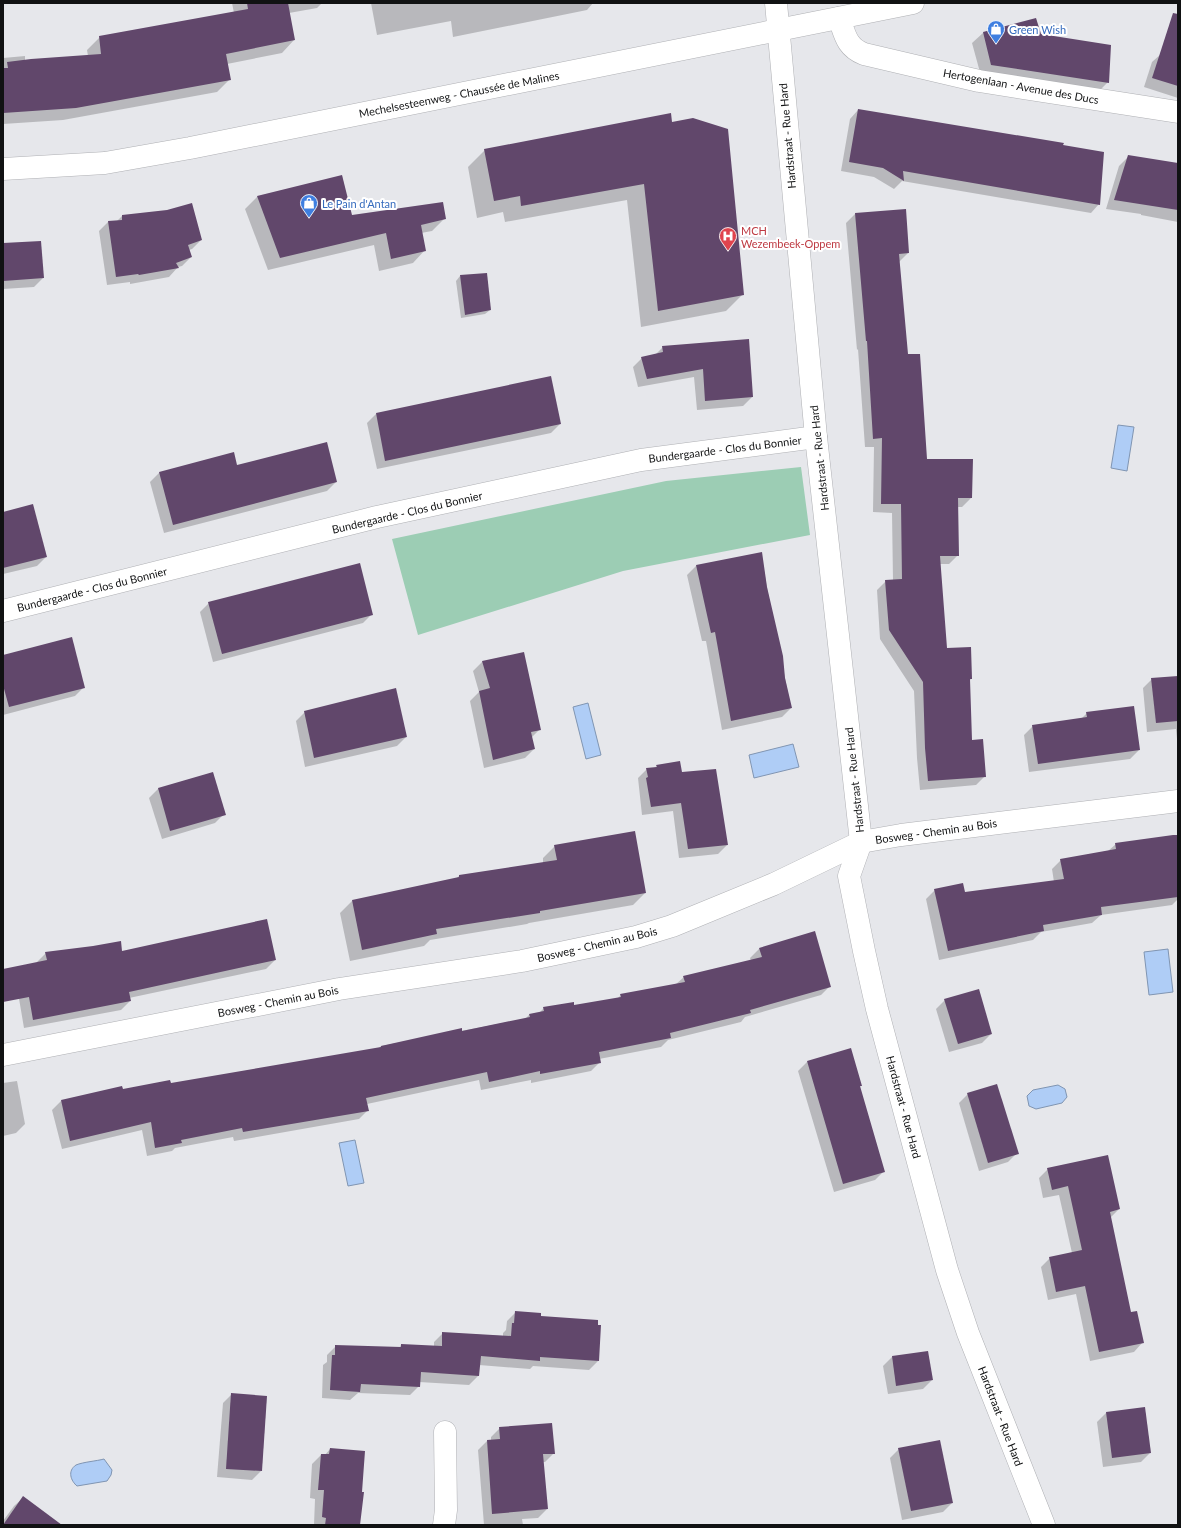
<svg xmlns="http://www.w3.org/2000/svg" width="1181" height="1528" viewBox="0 0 1181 1528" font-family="Lato,sans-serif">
	<rect width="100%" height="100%" fill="#e6e7eb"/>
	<path fill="#9ccdb4" d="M 801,467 L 810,535 L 623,571 L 418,635 L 392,539 L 666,481 Z"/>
	<g fill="#afcdf6" stroke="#8095b2">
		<path d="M 1118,425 L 1134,427 L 1127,471 L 1111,468 Z"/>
		<path d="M 588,703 L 601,755 L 586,759 L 573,707 Z"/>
		<path d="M 793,744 L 799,767 L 754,778 L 749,755 Z"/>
		<path d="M 1168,949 L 1173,992 L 1149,995 L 1144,952 Z"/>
		<path d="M 1058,1085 L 1065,1089 L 1067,1097 L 1062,1103 L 1036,1109 L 1029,1106 L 1027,1096 L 1033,1090 Z"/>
		<path d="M 355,1140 L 364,1183 L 348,1186 L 339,1143 Z"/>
		<path d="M 104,1459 L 112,1470 L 111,1475 L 107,1481 L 77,1486 C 71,1481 67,1471 76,1465 C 83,1462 97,1461 104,1459 Z"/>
	</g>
	<g fill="#0003">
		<path d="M 232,3 L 322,3 L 317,8 L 289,13 L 294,40 L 282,53 L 227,64 L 230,79 L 217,92 L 63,120 L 3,124 L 3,58 L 25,56 L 25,61 L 88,56 L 87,50 L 100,37 L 234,13 Z"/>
		<path d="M 371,3 L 593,3 L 587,10 L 453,37 L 451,21 L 377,35 Z"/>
		<path d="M 1036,19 L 1040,35 L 1108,82 L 1097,93 L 981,76 L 972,43 L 983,33 Z"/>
		<path d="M 1161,54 L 1178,59 L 1178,98 L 1144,87 L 1152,62 Z"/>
		<path d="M 858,110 L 1062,146 L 1099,204 L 1091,213 L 902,181 L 894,189 L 874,177 L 841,171 L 850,119 Z"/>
		<path d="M 672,123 L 743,294 L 726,311 L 641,327 L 627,200 L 505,222 L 503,212 L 477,218 L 468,167 L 485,150 Z"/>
		<path d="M 1128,157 L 1178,164 L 1178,222 L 1141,215 L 1141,214 L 1106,209 L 1119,166 Z"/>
		<path d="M 342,176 L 351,216 L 445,218 L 432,231 L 421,233 L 425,250 L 413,263 L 379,271 L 374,245 L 268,270 L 245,209 L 257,197 Z"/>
		<path d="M 905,210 L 908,253 L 899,262 L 907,355 L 926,460 L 971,498 L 962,507 L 957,507 L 958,555 L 949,564 L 940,564 L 946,649 L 971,679 L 969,681 L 971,741 L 985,776 L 976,785 L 920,790 L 917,758 L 914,691 L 880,639 L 877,590 L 886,581 L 893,581 L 892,513 L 873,512 L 874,447 L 865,447 L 858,349 L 857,350 L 846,223 L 855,214 Z"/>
		<path d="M 122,216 L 201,240 L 192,249 L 189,250 L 191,257 L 182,266 L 178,267 L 169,277 L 130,284 L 130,282 L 107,285 L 99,231 L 108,222 L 117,221 Z"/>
		<path d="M 3,244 L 43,278 L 34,287 L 3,289 Z"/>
		<path d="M 460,276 L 490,310 L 485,314 L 461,318 L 456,281 Z"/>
		<path d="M 748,340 L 752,397 L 743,406 L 697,410 L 694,377 L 638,387 L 633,367 L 642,358 L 655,355 L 663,347 Z"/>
		<path d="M 376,414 L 560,424 L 551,433 L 377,469 L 367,423 Z"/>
		<path d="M 236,467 L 336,482 L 327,491 L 164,533 L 150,482 L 159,473 Z"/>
		<path d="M 3,513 L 46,557 L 37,566 L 3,574 Z"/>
		<path d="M 761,553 L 767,588 L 791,708 L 782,717 L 722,730 L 706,641 L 702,641 L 687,575 L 696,566 Z"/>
		<path d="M 209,603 L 372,614 L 363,623 L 213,662 L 200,612 Z"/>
		<path d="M 523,653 L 540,729 L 531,738 L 534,749 L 525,758 L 484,768 L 470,701 L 479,692 L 473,671 L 482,662 Z"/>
		<path d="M 3,656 L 84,687 L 75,696 L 3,715 Z"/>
		<path d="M 1178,677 L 1178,749 L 1176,729 L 1147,732 L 1143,688 L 1152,679 Z"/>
		<path d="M 305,712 L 406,737 L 397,746 L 305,767 L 296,721 Z"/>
		<path d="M 1087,713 L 1139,750 L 1130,759 L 1029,772 L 1024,735 L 1033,726 L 1081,719 Z"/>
		<path d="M 657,766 L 681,773 L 727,845 L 718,854 L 679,858 L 673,811 L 642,815 L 638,778 L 647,769 L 654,768 Z"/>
		<path d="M 212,773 L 224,814 L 215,823 L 162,839 L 149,798 L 158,789 Z"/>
		<path d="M 1178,836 L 1178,899 L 1172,905 L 1101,915 L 1092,923 L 1041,932 L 1033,940 L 939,960 L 926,899 L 935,890 L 964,893 L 1054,882 L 1052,869 L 1061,860 L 1108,851 L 1116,844 Z"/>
		<path d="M 555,846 L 645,893 L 633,905 L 529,923 L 527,924 L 430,940 L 424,946 L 350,961 L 340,913 L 352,901 L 456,879 L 459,876 L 543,863 L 543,858 Z"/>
		<path d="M 759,949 L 830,986 L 821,995 L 745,1017 L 741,1022 L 668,1040 L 661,1047 L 599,1059 L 600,1062 L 591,1071 L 531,1083 L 531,1080 L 481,1090 L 479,1080 L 367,1104 L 368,1110 L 359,1119 L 234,1141 L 233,1137 L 175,1148 L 172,1151 L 147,1156 L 142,1130 L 62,1149 L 52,1110 L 61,1101 L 122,1090 L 170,1085 L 379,1048 L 381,1046 L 525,1019 L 529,1015 L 539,1013 L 544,1008 L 574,1006 L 617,999 L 621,995 L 675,985 L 684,977 L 751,961 L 750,958 Z"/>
		<path d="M 121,952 L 275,960 L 266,969 L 129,998 L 130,1001 L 121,1010 L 24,1028 L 15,975 L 37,963 L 37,962 L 46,953 Z"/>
		<path d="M 945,1000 L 991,1034 L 982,1043 L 949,1052 L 936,1009 Z"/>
		<path d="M 807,1062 L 861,1086 L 859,1087 L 884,1171 L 875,1180 L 834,1192 L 798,1071 Z"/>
		<path d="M 17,1081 L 25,1124 L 16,1133 L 3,1136 L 3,1083 Z"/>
		<path d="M 968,1094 L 1017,1153 L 1008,1162 L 979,1171 L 959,1103 Z"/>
		<path d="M 1048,1169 L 1119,1209 L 1110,1218 L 1130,1313 L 1142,1343 L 1134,1352 L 1090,1361 L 1076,1294 L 1048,1300 L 1041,1267 L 1050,1258 L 1072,1253 L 1059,1195 L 1043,1198 L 1039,1178 Z"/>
		<path d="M 516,1312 L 540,1317 L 598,1361 L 589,1370 L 533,1366 L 530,1369 L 479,1365 L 478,1376 L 469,1385 L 419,1382 L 419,1386 L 410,1395 L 358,1393 L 350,1400 L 322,1398 L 323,1365 L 327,1362 L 327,1355 L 336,1346 L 399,1348 L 401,1345 L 434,1347 L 434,1342 L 443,1333 L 503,1336 L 503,1333 L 506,1330 L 507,1321 Z"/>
		<path d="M 927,1352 L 932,1380 L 923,1389 L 888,1394 L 883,1366 L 892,1357 Z"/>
		<path d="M 232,1394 L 261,1471 L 252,1480 L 217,1477 L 223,1403 Z"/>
		<path d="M 1144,1408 L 1150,1453 L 1141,1462 L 1103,1467 L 1097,1422 L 1106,1413 Z"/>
		<path d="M 500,1428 L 554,1453 L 545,1462 L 542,1462 L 547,1509 L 538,1518 L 522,1519 L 523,1525 L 484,1525 L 478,1450 L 487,1441 L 491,1441 L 491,1437 Z"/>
		<path d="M 330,1449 L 359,1525 L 314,1525 L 315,1499 L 310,1498 L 312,1464 L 321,1455 L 325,1455 Z"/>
		<path d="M 899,1449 L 952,1503 L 943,1512 L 902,1520 L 890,1458 Z"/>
		<path d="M 23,1498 L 46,1525 L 3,1525 L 3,1521 L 14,1506 Z"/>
	</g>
	<g fill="#61476b">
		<path d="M 247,3 L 288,3 L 295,40 L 226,54 L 231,80 L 76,108 L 3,113 L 3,68 L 8,68 L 7,62 L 31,59 L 101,54 L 99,36 L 248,9 Z"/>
		<path d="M 1173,13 L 1178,14 L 1178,86 L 1152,78 Z"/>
		<path d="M 1036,18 L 1041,34 L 1111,45 L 1109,83 L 991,65 L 983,32 Z"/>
		<path d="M 858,109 L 1064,143 L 1063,145 L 1104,152 L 1100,205 L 903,171 L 904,181 L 883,168 L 849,162 Z"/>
		<path d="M 671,113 L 672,122 L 693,118 L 728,129 L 744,295 L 658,311 L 644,184 L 521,206 L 520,196 L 494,201 L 484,149 Z"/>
		<path d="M 1128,155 L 1178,163 L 1178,210 L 1114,200 Z"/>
		<path d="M 342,175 L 352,215 L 443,202 L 446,219 L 421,225 L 426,251 L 391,259 L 386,233 L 280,258 L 257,196 Z"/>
		<path d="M 192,203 L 202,240 L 188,245 L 192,257 L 176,263 L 179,268 L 139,275 L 138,274 L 116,277 L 108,221 L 122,220 L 122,215 L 167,210 Z"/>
		<path d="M 906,209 L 909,253 L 899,254 L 908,354 L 920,354 L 927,459 L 973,459 L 972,498 L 958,498 L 959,556 L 940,556 L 947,648 L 971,647 L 972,679 L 970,679 L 972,740 L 983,739 L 986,777 L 928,781 L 925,748 L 923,682 L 889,630 L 885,580 L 902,579 L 901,504 L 881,504 L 882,438 L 873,439 L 867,341 L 866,341 L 855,213 Z"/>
		<path d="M 41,241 L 44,278 L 3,281 L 3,243 Z"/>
		<path d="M 487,273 L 491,310 L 465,315 L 460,275 Z"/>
		<path d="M 749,339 L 753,397 L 705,401 L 703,369 L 647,379 L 641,357 L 663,352 L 662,346 Z"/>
		<path d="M 551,376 L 561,424 L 385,461 L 376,413 Z"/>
		<path d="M 327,442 L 337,482 L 173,525 L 159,472 L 234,452 L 237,465 Z"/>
		<path d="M 33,504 L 47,557 L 3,568 L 3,512 Z"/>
		<path d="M 762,552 L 767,587 L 783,656 L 785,678 L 792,708 L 731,721 L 715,632 L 711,633 L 696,565 Z"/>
		<path d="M 360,563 L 373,615 L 222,654 L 208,602 Z"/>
		<path d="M 72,637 L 85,688 L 9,707 L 3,685 L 3,655 Z"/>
		<path d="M 524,652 L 541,730 L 531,732 L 535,749 L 493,760 L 479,691 L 490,688 L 482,661 Z"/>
		<path d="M 1178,676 L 1178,721 L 1156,723 L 1151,678 Z"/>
		<path d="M 396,688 L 407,737 L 314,758 L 304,711 Z"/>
		<path d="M 1134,706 L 1140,750 L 1038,764 L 1032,725 L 1087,717 L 1086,712 Z"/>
		<path d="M 680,761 L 682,772 L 716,769 L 728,845 L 688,849 L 681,803 L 651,807 L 646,778 L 648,777 L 646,768 L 657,767 L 656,765 Z"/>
		<path d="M 213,772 L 226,815 L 170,831 L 158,788 Z"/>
		<path d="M 635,831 L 646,893 L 540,911 L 540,913 L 436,929 L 437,934 L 362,950 L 352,900 L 459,877 L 459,875 L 557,860 L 554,845 Z"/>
		<path d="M 1173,835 L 1178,835 L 1178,897 L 1101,907 L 1102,915 L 1043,925 L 1044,931 L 948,951 L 934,889 L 963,883 L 965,892 L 1064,879 L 1060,859 L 1116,849 L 1115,843 Z"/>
		<path d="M 267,919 L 276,960 L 129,992 L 131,1001 L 33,1020 L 29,997 L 3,1002 L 3,969 L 47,960 L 45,952 L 93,946 L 121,941 L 122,951 Z"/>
		<path d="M 815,931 L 831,987 L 750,1010 L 751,1013 L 670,1033 L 671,1038 L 599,1052 L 601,1063 L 540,1074 L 540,1071 L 489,1082 L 487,1072 L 366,1098 L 369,1111 L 243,1132 L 242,1128 L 181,1140 L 182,1143 L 155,1148 L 151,1122 L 70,1141 L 61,1100 L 122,1086 L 123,1089 L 170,1080 L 171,1083 L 381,1047 L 381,1046 L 462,1028 L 462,1031 L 530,1017 L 529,1014 L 544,1011 L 543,1007 L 574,1002 L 574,1005 L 621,997 L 620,994 L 685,982 L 683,976 L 762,957 L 759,948 Z"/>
		<path d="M 979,989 L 992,1034 L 958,1044 L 944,999 Z"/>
		<path d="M 851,1048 L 862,1086 L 860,1086 L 885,1172 L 843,1184 L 807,1061 Z"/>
		<path d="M 997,1084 L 1019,1154 L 988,1163 L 967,1093 Z"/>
		<path d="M 1108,1155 L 1120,1209 L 1110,1212 L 1131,1312 L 1137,1311 L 1144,1343 L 1099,1352 L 1085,1286 L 1056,1292 L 1049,1257 L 1082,1250 L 1068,1186 L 1052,1190 L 1047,1168 Z"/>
		<path d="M 515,1311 L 541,1313 L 541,1316 L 598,1320 L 598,1325 L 601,1325 L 599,1361 L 540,1357 L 540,1361 L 481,1356 L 479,1376 L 421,1372 L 420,1387 L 361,1384 L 360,1392 L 330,1390 L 332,1355 L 335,1355 L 335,1345 L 401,1347 L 401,1344 L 442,1346 L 442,1332 L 511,1336 L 512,1323 L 514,1323 Z"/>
		<path d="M 928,1351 L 933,1380 L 896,1386 L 892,1356 Z"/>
		<path d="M 231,1393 L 267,1396 L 262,1471 L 226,1469 Z"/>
		<path d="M 1145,1407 L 1151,1453 L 1112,1458 L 1106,1412 Z"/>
		<path d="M 552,1423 L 555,1454 L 543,1454 L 548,1509 L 492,1514 L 487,1440 L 500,1439 L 499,1427 Z"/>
		<path d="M 940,1440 L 953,1503 L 911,1511 L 898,1448 Z"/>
		<path d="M 330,1448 L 365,1451 L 362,1492 L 364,1492 L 360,1525 L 325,1525 L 326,1518 L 322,1517 L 324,1490 L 318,1490 L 321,1454 L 329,1454 Z"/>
		<path d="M 23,1496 L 62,1525 L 3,1525 Z"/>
	</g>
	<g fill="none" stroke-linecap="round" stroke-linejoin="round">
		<g stroke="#afb0b4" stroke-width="23">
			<g id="street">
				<path d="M 776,3 L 816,437 L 861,842 L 849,876 L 864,951 L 877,1009 L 947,1270 L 968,1333 L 1044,1525"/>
				<path d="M 839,18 C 845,34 846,47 864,54 L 979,81 L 1178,112"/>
				<path d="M 3,611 L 377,517 L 641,460 L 816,437"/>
				<path d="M 3,1055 L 339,989 L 522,961 L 636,937 L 672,926 L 774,884 L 861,842 L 901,835 L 1178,801"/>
				<path d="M 444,1525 L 446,1510 L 445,1432"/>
			</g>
		</g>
		<g stroke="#afb0b4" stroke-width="23">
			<path id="secondary" d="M 3,169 L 105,163 L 190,148 L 913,3"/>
		</g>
		<use href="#street" stroke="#fff" stroke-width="22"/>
		<use href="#secondary" stroke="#fff" stroke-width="22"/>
	</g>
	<defs>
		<g id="shop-pin" transform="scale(0.9)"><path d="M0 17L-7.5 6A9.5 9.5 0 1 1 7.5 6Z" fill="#3f7fe0" stroke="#fff"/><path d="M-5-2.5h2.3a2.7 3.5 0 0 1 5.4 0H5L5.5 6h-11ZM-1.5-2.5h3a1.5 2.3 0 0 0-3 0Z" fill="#fff"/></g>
		<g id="hospital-pin" transform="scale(0.9)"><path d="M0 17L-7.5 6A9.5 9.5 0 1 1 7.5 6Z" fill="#e0444e" stroke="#fff"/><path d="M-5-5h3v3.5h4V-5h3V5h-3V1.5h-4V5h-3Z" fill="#fff"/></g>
	</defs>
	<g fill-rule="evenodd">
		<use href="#shop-pin" x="996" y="29"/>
		<use href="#shop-pin" x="309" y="203"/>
		<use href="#hospital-pin" x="728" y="236"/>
	</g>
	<g text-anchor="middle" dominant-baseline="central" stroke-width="4" stroke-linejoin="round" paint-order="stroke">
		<g font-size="11" fill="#366cbe" stroke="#fff" text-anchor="start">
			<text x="1009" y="29">Green Wish</text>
			<text x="322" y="203">Le Pain d'Antan</text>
		</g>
		<g font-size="11" fill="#111213" stroke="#fff">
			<text transform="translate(1021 86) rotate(10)">Hertogenlaan - Avenue des Ducs</text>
			<text transform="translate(459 94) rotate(-11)">Mechelsesteenweg - Chaussée de Malines</text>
			<text transform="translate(787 136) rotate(-95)">Hardstraat - Rue Hard</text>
			<text transform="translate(725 449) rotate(-7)">Bundergaarde - Clos du Bonnier</text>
			<text transform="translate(819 458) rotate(-96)">Hardstraat - Rue Hard</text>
			<text transform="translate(407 512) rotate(-13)">Bundergaarde - Clos du Bonnier</text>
			<text transform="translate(92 589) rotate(-14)">Bundergaarde - Clos du Bonnier</text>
			<text transform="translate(854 780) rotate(-96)">Hardstraat - Rue Hard</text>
			<text transform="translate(936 831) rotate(-8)">Bosweg - Chemin au Bois</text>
			<text transform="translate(597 944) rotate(-13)">Bosweg - Chemin au Bois</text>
			<text transform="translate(278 1001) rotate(-11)">Bosweg - Chemin au Bois</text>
			<text transform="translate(904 1107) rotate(75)">Hardstraat - Rue Hard</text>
			<text transform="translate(1001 1416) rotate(69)">Hardstraat - Rue Hard</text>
		</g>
		<g font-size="11" fill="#be3a42" stroke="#fff" text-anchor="start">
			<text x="741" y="230">MCH<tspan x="741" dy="13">Wezembeek-Oppem</tspan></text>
		</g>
	</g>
	<rect width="1181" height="1528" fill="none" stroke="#111213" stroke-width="8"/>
</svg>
